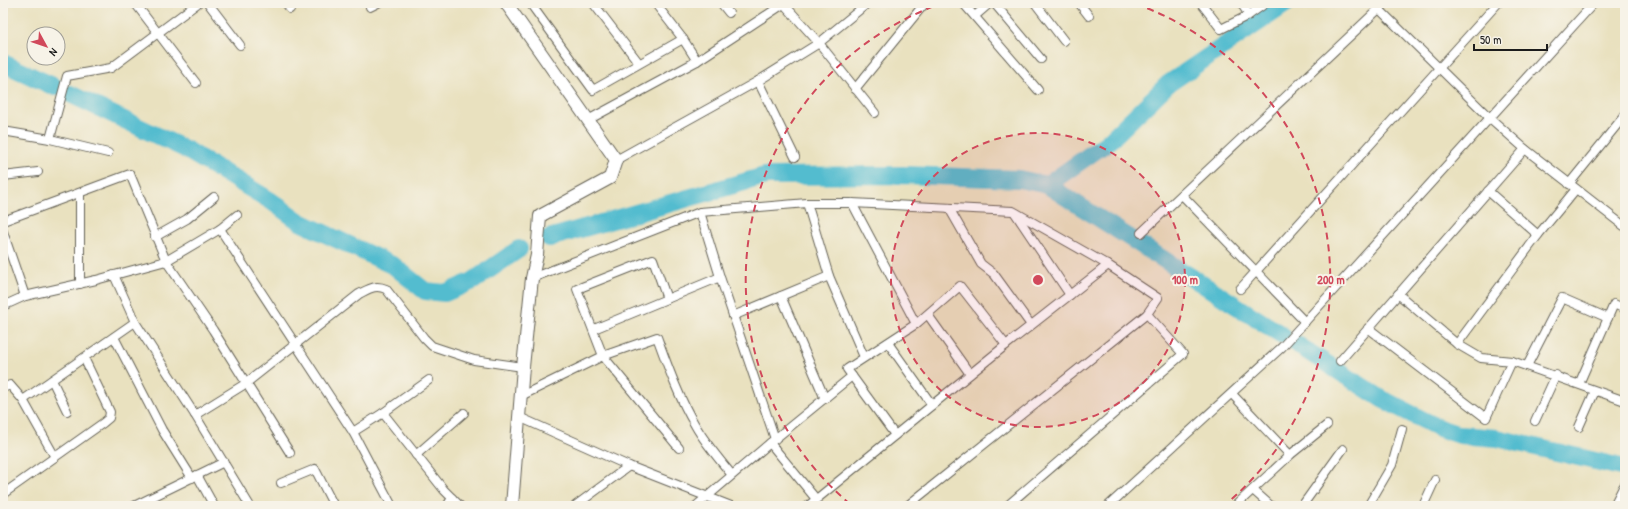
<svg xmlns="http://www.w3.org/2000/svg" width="1628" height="509" viewBox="0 0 1628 509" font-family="'Patrick Hand',sans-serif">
	<rect width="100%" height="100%" fill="#f7f3e8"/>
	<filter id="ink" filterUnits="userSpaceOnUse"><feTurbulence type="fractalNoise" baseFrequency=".025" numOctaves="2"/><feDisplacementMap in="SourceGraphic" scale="8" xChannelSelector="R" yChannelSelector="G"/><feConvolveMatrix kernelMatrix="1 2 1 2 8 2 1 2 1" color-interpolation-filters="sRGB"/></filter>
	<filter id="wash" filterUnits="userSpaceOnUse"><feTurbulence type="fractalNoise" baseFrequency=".012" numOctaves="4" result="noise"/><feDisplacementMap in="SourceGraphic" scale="16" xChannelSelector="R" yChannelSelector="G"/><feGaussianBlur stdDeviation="0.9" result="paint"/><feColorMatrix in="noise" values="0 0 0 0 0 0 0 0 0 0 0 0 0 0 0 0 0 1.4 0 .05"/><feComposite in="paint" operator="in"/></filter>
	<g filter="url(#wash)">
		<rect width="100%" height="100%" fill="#e9e1bf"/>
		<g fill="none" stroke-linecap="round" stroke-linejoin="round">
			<g stroke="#52bccf" stroke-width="18">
				<path d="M 3,63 L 55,87"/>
				<path d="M 70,94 L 185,149 L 271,201 L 300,222 L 394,266 L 425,291 L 445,293 L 473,281 L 519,249"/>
				<path d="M 1047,185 L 1108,142 L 1168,84 L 1287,3"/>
				<path d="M 549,238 L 765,176 L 904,175 L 1019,179 L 1047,185 L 1282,335"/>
				<path d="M 1296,344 L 1382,399 L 1439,428 L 1460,435 L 1497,438 L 1625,468"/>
			</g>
		</g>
	</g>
	<g filter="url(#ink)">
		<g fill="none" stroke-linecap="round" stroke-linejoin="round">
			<g stroke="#646155" stroke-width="10">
				<g id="street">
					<path d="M 135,3 L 196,83"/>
					<path d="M 208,3 L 240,45"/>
					<path d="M 286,3 L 290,9"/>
					<path d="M 530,3 L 593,90 L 683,39"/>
					<path d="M 593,3 L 639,63"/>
					<path d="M 655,3 L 683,39 L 697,61"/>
					<path d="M 721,3 L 729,13"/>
					<path d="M 783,3 L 819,43 L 875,113"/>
					<path d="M 963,3 L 1038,90"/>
					<path d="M 994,3 L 1041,59"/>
					<path d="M 1035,3 L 1064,41"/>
					<path d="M 1079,3 L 1089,16"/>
					<path d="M 1201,3 L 1221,29 L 1249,15 L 1266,3"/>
					<path d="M 1241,3 L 1249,15"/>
					<path d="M 1375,3 L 1379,9 L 1490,118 L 1525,149 L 1624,226 L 1625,224"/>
					<path d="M 370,7 L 378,3"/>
					<path d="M 975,16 L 990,3"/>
					<path d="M 758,81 L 795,157"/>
					<path d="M 855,89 L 925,3"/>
					<path d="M 588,120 L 697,61 L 785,3"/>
					<path d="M 3,131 L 50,139 L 108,153"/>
					<path d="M 50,139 L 67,76 L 111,68 L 198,3"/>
					<path d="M 616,160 L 758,81 L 819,43 L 868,3"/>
					<path d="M 3,176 L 38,172"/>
					<path d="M 1569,184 L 1625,115"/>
					<path d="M 1488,191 L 1538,235"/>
					<path d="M 80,193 L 80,284"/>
					<path d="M 1182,195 L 1305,322"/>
					<path d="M 807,203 L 829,276 L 864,357"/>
					<path d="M 852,203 L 916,324"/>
					<path d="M 949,208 L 981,264 L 994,274 L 1031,325"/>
					<path d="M 700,212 L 720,277"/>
					<path d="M 1015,213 L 1070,295"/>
					<path d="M 3,221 L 130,174 L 166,261 L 213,330 L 290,453"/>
					<path d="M 220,229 L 353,432 L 392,506"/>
					<path d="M 3,232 L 25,296"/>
					<path d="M 1141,233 L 1385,3"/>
					<path d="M 155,237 L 187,219 L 214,197"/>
					<path d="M 114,275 L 135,322 L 195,415 L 250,506"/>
					<path d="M 532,278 L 700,212 L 807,203 L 852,203 L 1013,211 L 1108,265 L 1158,298 L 1147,314 L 907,506"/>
					<path d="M 1240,289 L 1498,3"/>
					<path d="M 1398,294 L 1457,344 L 1481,358 L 1512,361 L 1625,401"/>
					<path d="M 781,296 L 825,399"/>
					<path d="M 667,299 L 653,259 L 577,289 L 603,356 L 679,448"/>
					<path d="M 3,306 L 25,296 L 96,280 L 166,261 L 220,229 L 237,215"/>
					<path d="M 928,315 L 970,374"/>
					<path d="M 733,316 L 829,276"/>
					<path d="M 1368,328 L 1486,418 L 1512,361"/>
					<path d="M 594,329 L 720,277 L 775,439"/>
					<path d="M 114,337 L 162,430 L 192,478"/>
					<path d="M 888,343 L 932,405"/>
					<path d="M 1457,344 L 1538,235 L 1576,189"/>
					<path d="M 1340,361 L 1525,149"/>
					<path d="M 1527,366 L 1562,298 L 1608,318"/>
					<path d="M 852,376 L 847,369 L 916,324 L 960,286 L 1006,345"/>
					<path d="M 52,380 L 67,411"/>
					<path d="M 1579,384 L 1614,304 L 1625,309"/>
					<path d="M 3,388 L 10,385 L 23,400 L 135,322"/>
					<path d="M 1232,394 L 1290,455"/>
					<path d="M 521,396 L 603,356 L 657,337 C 668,367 679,398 695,425 C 705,443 719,459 732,475"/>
					<path d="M 23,400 L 55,457"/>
					<path d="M 383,413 L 444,490 L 460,506"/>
					<path d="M 195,415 L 245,384 L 359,294 C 369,289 375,284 386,289 L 424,338 L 432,346 L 474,360 L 523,367"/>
					<path d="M 519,417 L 629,466 L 731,506"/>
					<path d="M 1535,421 L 1556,375"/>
					<path d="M 1579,427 L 1595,391"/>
					<path d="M 353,432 L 383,413 L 429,380"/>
					<path d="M 770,443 L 816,499"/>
					<path d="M 416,455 L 464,413"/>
					<path d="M 197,475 L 214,506"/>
					<path d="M 281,483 L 315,469 L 334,506"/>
					<path d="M 1253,490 L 1271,506"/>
					<path d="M 3,494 L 103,423 L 109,418 L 110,412 L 84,358"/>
					<path d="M 134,506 L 224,462"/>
					<path d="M 447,506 L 452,498"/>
					<path d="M 575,506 L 629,466"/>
					<path d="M 696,506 L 770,443 L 852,376 L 895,435"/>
					<path d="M 808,506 L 1006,345 L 1108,265"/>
					<path d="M 1007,506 L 1183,354 L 1147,314"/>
					<path d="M 1108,506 L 1282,347 L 1594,3"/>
					<path d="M 1235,506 L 1290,455 L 1327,425"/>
					<path d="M 1302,506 L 1343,449"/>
					<path d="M 1368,506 L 1392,465 L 1402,429"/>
					<path d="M 1423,506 L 1435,480"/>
				</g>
			</g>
			<g stroke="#646155" stroke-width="14">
				<g id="secondary">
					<path d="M 506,3 L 616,160 L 610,178 L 540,216 L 537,255 L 532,278 L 523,367 L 512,506"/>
					<path d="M 1616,506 L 1625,488"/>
				</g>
			</g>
			<use href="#street" stroke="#fff" stroke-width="8"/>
			<use href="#secondary" stroke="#fff" stroke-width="12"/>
		</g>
	</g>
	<circle cx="1038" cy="280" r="147" fill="#d1495b" fill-opacity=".12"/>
	<g fill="none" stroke="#d1495b" stroke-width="2" stroke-dasharray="7 5">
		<circle cx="1038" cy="280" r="147"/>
		<path d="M850 504A293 293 0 0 1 940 4M1136 4A293 293 0 0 1 1226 504"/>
	</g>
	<circle cx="1038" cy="280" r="6" fill="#d1495b" stroke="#f7f3e8" stroke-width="2"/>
	<g font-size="12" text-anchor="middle" font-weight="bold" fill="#d1495b" stroke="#f7f3e8" stroke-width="4" stroke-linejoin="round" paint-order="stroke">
		<text x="1185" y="284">100 m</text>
		<text x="1331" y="284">200 m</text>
	</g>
	<rect width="1628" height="509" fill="none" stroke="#f7f3e8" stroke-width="16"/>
	<g transform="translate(46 46) rotate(130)"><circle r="19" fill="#f7f3e8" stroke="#9f9d96"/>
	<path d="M0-3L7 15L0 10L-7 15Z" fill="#d1495b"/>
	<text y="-6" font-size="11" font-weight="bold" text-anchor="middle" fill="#1c1c1c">N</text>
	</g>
	<path d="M1474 44v6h73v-6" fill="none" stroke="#1c1c1c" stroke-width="2"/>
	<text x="1480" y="44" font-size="12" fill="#1c1c1c" stroke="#f7f3e8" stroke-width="3" paint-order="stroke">50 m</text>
</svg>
